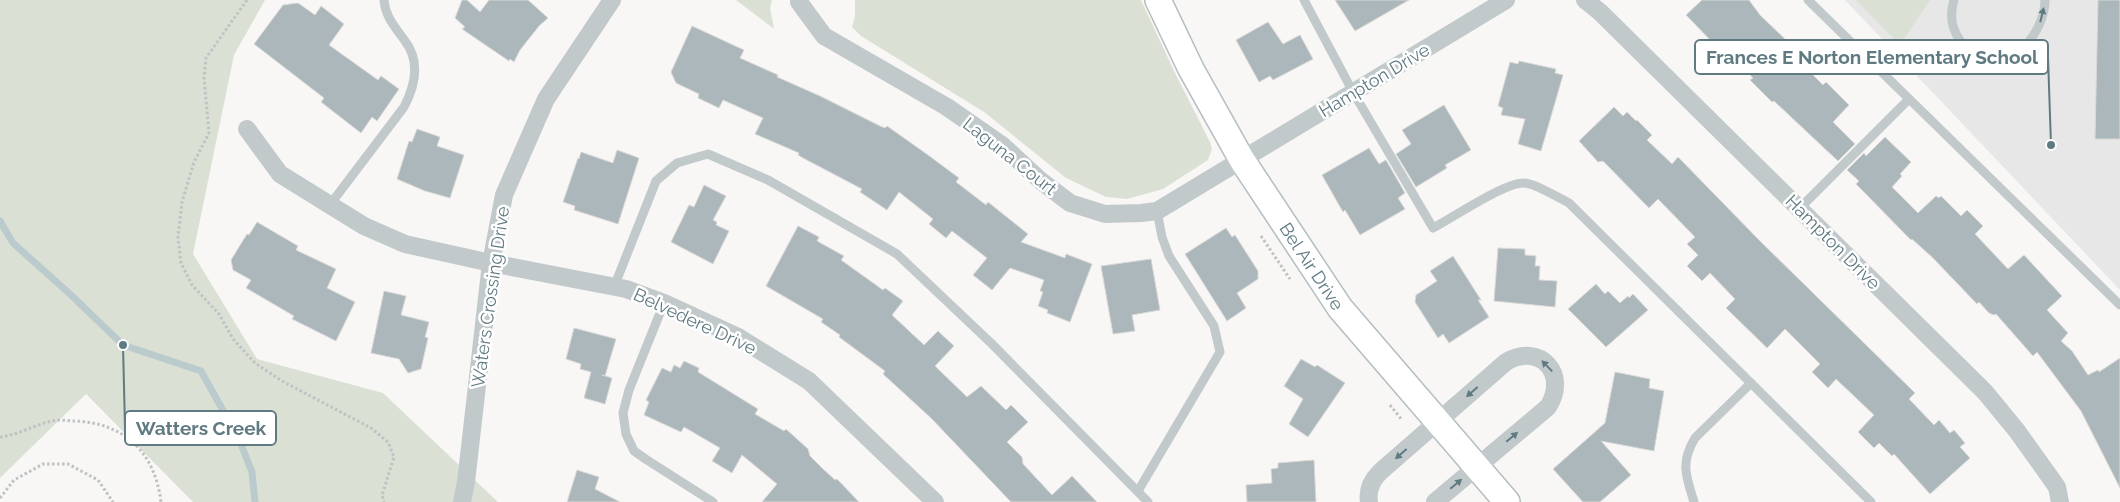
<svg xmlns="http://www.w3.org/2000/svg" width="2120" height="502" viewBox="0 0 2120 502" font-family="Raleway,sans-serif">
	<rect width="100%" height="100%" fill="#f8f7f5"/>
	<path fill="#e6e7e6" d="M 1845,0 L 2120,0 L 2120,290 Z"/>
	<g fill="#dbe0d5">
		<path d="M 0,0 L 265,0 L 234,55 L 193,254 L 257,359 L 383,393 L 498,502 L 193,502 L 86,394 L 0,478 Z"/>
		<path d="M 736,0 L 772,0 L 770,8 L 774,29 Z"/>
		<path d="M 855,0 L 1141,0 L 1175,73 L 1210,142 L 1212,149 L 1208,160 L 1163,189 L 1127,199 L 1106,197 L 1066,178 L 984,112 L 861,36 L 852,27 L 855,16 Z"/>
		<path d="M 1856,0 L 1930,0 L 1900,45 Z"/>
	</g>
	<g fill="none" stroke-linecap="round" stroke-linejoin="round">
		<path stroke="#bbcbcd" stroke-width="7" d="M 0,221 L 13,243 L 71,295 L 123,345 L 201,371 L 239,439 L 252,472 L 255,502"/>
	</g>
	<g fill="#abb7ba" stroke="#dad9d7">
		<path d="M 462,0 L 467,0 L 480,12 L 489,0 L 528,0 L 548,18 L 539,26 L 520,50 L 514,62 L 510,59 L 509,61 L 462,29 L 465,27 L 455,18 Z"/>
		<path d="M 1335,0 L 1409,0 L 1355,31 Z"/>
		<path d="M 1702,0 L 1749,0 L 1760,15 L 1787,41 L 1783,45 L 1823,85 L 1826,82 L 1849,105 L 1833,122 L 1855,144 L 1838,161 L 1774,101 L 1772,102 L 1750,80 L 1753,78 L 1721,47 L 1719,49 L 1686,15 Z"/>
		<path d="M 2098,0 L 2120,0 L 2120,139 L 2095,139 Z"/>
		<path d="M 298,3 L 315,15 L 321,6 L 344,24 L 329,45 L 378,80 L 381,76 L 399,89 L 377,121 L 372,117 L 361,133 L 321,102 L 324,98 L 254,44 L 283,5 Z"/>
		<path d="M 1268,22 L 1283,44 L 1300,35 L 1313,59 L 1273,80 L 1270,76 L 1259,82 L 1236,40 Z"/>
		<path d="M 692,26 L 744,50 L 740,58 L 778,75 L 777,77 L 820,96 L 880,126 L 885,128 L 887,126 L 928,155 L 959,178 L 956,182 L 986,205 L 988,202 L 1028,234 L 1021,242 L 1065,258 L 1066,254 L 1092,264 L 1070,322 L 1047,313 L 1048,310 L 1038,306 L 1043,292 L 1040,291 L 1044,280 L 1010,268 L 992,290 L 973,275 L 987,258 L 952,231 L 946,238 L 929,224 L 933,219 L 899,192 L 887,210 L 860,192 L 862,189 L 803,158 L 798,155 L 799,153 L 755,134 L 763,118 L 723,100 L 719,108 L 698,98 L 699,94 L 676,83 L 671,72 Z"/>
		<path d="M 1519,61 L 1556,69 L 1555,73 L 1563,75 L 1541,151 L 1518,144 L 1525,119 L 1501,115 L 1503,108 L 1498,106 L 1510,62 L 1518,64 Z"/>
		<path d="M 1444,105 L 1471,150 L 1445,165 L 1447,168 L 1416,187 L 1396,154 L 1411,144 L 1402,130 Z"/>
		<path d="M 1614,107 L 1623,116 L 1627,112 L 1636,121 L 1637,120 L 1652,135 L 1647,140 L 1672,164 L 1678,157 L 1759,240 L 1915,393 L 1909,399 L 1934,425 L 1939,420 L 1950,433 L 1954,430 L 1965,443 L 1960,447 L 1970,458 L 1930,494 L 1894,454 L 1892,456 L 1879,443 L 1874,448 L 1858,432 L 1874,415 L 1836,379 L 1828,388 L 1812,372 L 1820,364 L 1785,329 L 1767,348 L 1726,308 L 1735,299 L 1710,273 L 1702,281 L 1687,266 L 1698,255 L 1687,244 L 1695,237 L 1658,199 L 1649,208 L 1603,161 L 1598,162 L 1579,141 Z"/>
		<path d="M 417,129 L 440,137 L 437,146 L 464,155 L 450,198 L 425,191 L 397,179 L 409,141 L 412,142 Z"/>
		<path d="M 1885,137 L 1911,162 L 1900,174 L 1902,176 L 1892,187 L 1918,213 L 1936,196 L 1939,198 L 1941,196 L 1961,216 L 1967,210 L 1983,226 L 1975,234 L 2008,269 L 2024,255 L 2062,296 L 2047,310 L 2068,333 L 2061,341 L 2072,351 L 2088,375 L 2098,370 L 2099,372 L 2120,358 L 2120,488 L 2081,411 L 2037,352 L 2033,356 L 1996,314 L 1994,315 L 1989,313 L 1979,302 L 1977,304 L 1933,258 L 1912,239 L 1911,240 L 1856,184 L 1859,181 L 1847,170 L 1864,153 L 1866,156 Z"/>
		<path d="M 1369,148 L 1379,164 L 1386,160 L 1405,193 L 1398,198 L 1405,209 L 1360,235 L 1345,210 L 1343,212 L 1322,175 Z"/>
		<path d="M 617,150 L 639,158 L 618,224 L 574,210 L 575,206 L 563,202 L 578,158 L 579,159 L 581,152 L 613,163 Z"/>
		<path d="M 704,185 L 726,196 L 713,220 L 717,222 L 716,225 L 729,231 L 713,264 L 671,242 L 689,205 L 694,207 Z"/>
		<path d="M 257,222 L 298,246 L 296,250 L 336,269 L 327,288 L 355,302 L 336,341 L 292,319 L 294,316 L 246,288 L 251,280 L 233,270 L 231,260 L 247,234 L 249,235 Z"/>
		<path d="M 798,226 L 819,237 L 817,241 L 844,256 L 841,260 L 883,290 L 885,288 L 903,301 L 892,315 L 924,345 L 938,331 L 954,346 L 935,366 L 967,397 L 981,386 L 1006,410 L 1011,405 L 1028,422 L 1007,442 L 1022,457 L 1023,464 L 1052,495 L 1072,476 L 1097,502 L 1011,502 L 931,418 L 883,374 L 885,371 L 839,337 L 840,335 L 821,322 L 823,319 L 766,286 Z"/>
		<path d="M 1226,228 L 1232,237 L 1235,235 L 1258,271 L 1258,279 L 1237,293 L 1246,308 L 1227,321 L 1185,254 Z"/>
		<path d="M 1498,248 L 1525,249 L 1525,255 L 1536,256 L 1535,266 L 1540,266 L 1539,280 L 1557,281 L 1555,307 L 1494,301 Z"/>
		<path d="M 1453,256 L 1481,300 L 1478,300 L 1489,317 L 1449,343 L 1443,334 L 1438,338 L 1415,302 L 1416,295 L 1437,281 L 1430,271 Z"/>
		<path d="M 1151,259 L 1160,310 L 1132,315 L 1135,331 L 1113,334 L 1101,266 Z"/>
		<path d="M 1596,284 L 1605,294 L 1608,291 L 1620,303 L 1628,296 L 1629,298 L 1633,294 L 1648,310 L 1606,347 L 1568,309 Z"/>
		<path d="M 384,291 L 406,296 L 401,315 L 429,322 L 425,337 L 428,338 L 421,369 L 408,373 L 399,359 L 371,353 Z"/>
		<path d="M 574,328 L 616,339 L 605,376 L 602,375 L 612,378 L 605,404 L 584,398 L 591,372 L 580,369 L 581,364 L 566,359 Z"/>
		<path d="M 1301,359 L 1315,367 L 1317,365 L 1345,383 L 1308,437 L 1289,424 L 1303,399 L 1284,386 Z"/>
		<path d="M 684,361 L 699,368 L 698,372 L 758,409 L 755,414 L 784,431 L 786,429 L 808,449 L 810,456 L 822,468 L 835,480 L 837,479 L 859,502 L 762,502 L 777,484 L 742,455 L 732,473 L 712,461 L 720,448 L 684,427 L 681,432 L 644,415 L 649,402 L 646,400 L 662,368 L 671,372 L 674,365 L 680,368 Z"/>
		<path d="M 1615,372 L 1650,379 L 1649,388 L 1664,391 L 1654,451 L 1601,441 L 1631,475 L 1600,502 L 1583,502 L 1553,469 L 1605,423 Z"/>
		<path d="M 1314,460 L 1316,502 L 1247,502 L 1246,485 L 1272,483 L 1271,469 L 1278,468 L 1278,463 Z"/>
		<path d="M 577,470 L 599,477 L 595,489 L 620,502 L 567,502 Z"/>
	</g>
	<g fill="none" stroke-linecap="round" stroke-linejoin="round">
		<g stroke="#b4bdc0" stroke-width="28">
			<g id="secondary">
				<path id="s1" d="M 1158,0 L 1191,69 L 1242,160 L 1340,308 L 1507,502"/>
			</g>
		</g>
		<g stroke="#bec2c3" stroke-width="3" stroke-dasharray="2.5 2.5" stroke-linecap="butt">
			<path d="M 247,0 L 206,58 L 204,78 L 209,133 L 194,162 L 182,202 L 178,237 L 181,263 L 192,285 L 219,314 L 233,339 L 255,363 L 282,381 L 371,428 L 388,442 L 394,457 L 382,495 L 384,502"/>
			<path d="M 1261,236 L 1290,279"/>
			<path d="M 1390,405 L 1402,420"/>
			<path d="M 0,437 C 18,435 34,425 52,421 C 59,419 68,421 75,421 C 125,423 155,453 161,502"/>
			<path d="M 0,498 L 14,480 L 43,464 L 68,464 L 98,480 L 113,502"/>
		</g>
		<g stroke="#c2c9cb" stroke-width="9">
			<path d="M 1304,0 L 1353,92 L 1433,228 C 1452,218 1504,183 1523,183 C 1533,182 1559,198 1569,203 L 1871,502"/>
			<path d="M 1808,0 L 2120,305"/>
			<path d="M 1954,0 C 1945,29 1964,57 1995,59 C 2024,60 2045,24 2045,0"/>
			<path d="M 329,206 L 404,107 C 415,86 421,62 405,41 C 396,28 385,17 384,0"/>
			<path d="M 1799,209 L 1909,99"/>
			<path d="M 614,287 L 656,181 L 677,163 L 708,154 L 768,180 L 897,254 L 992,344 L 1148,502"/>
			<path d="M 664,303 L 629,390 L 623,413 L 626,434 L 634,451 L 647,460 L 713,502"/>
			<path d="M 1138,491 L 1220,352 L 1214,326 L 1169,256 L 1162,237 L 1157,211"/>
			<path d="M 1694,502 C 1686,476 1680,463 1695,438 L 1751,383"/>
		</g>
		<g stroke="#c2c9cb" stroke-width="18">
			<path d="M 1585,0 L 1600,12 L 1985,392 L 2017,431 L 2057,487 L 2060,502"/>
			<path d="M 799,2 L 824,36 L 947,107 L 1003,146 L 1041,181 L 1070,203 L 1105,214 L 1141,213 L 1157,211 L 1506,0"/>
			<path d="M 247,129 L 280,174 L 364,226 L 405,244 L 491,263 L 626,289 L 664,303 L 738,337 L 809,381 L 935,502"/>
			<path d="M 462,502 L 466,482 L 491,263 L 504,195 L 546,99 L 612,0"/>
			<path d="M 1369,502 C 1367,490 1372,480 1380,472 L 1506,362 C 1540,342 1569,374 1548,407 L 1435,502"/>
		</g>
		<use href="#secondary" stroke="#fff" stroke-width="25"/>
	</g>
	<defs><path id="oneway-solid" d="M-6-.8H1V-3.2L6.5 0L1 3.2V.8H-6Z" transform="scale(1.25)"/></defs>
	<g fill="#607a82">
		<use href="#oneway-solid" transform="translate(2042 15) rotate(-76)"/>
		<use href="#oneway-solid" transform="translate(1547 366) rotate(-134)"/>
		<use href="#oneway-solid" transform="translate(1472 392) rotate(139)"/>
		<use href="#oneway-solid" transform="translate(1512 437) rotate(-40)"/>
		<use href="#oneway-solid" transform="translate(1401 454) rotate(139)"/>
		<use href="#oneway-solid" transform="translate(1456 484) rotate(-40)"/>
	</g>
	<g text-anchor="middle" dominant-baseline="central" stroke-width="5" stroke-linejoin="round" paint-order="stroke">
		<g font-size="18" fill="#607a82" stroke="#fff">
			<text transform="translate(1374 80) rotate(-31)">Hampton Drive</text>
			<text transform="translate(1010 156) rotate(38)">Laguna Court</text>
			<text transform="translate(1833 242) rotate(45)">Hampton Drive</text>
			<text stroke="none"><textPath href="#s1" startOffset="308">Bel Air Drive</textPath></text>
			<text transform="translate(490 297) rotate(-82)">Waters Crossing Drive</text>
			<text transform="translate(695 321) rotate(25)">Belvedere Drive</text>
		</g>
	</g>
	<path fill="none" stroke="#607a82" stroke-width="2" d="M2051 145L2048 57M123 345L125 428"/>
	<g fill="#607a82" stroke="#fff" stroke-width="2">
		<circle cx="2051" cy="145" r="5"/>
		<circle cx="123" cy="345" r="5"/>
	</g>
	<g fill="#fff" stroke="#607a82" stroke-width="2">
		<rect x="1695" y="40" width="353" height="34" rx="5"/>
		<rect x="125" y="411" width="151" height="34" rx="5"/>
	</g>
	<g font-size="19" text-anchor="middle" font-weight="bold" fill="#607a82">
		<text x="1872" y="64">Frances E Norton Elementary School</text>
		<text x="201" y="435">Watters Creek</text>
	</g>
</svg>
